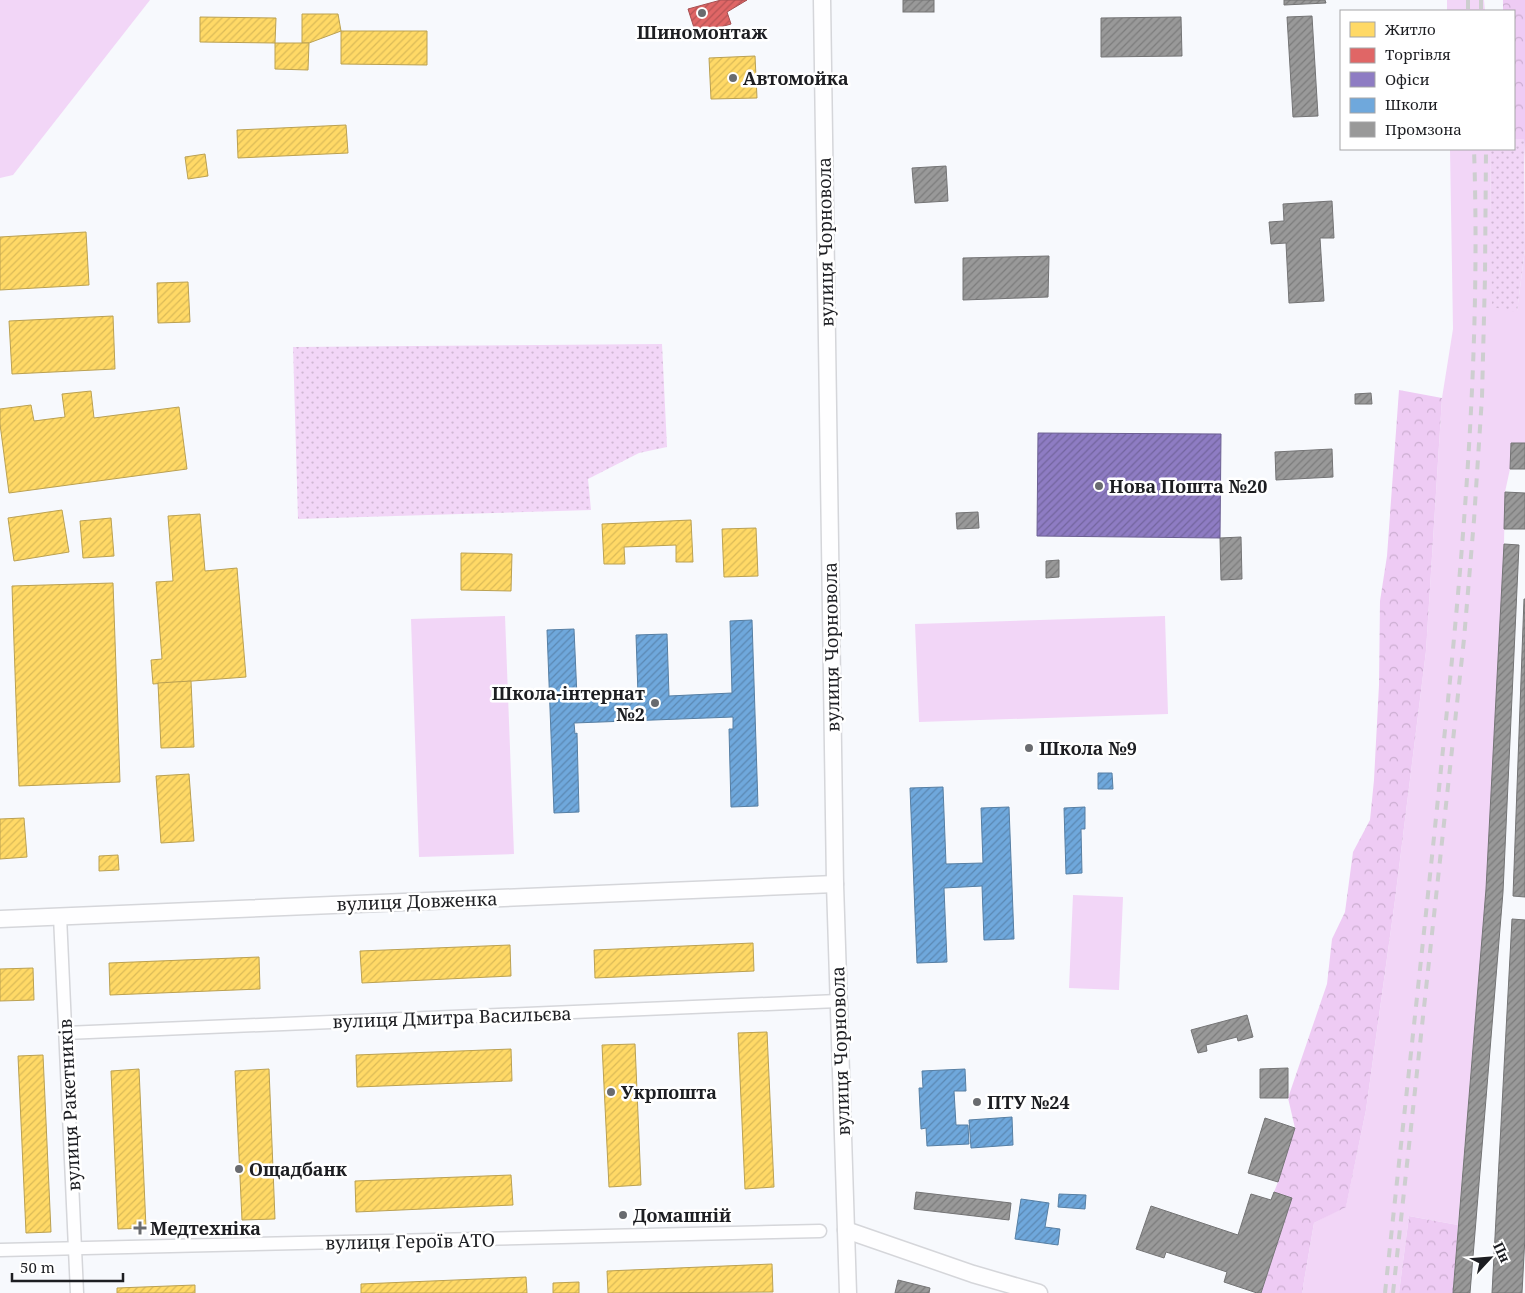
<svg xmlns="http://www.w3.org/2000/svg" width="1525" height="1293" viewBox="0 0 1525 1293" font-family="'Noto Serif',serif">
	<defs>
		<pattern id="forest-crowns" width="20" height="18" patternUnits="userSpaceOnUse" patternTransform="scale(1.25)"><rect width="20" height="18" fill="#eecbf4"/><path d="M2 6a3 3 0 1 1 6 0M12 15a3 3 0 1 1 6 0" fill="none" stroke="#ccaed1"/></pattern>
		<pattern id="garden-dots" width="8" height="8" patternUnits="userSpaceOnUse" patternTransform="scale(1.25)"><rect width="8" height="8" fill="#f2d6f7"/><path d="M2 2h.1M6 6h.1" fill="none" stroke="#cfb7d3" stroke-width="1.8" stroke-linecap="round"/></pattern>
		<pattern id="homes-hatch" width="6" height="6" patternUnits="userSpaceOnUse" patternTransform="scale(1.25)"><rect width="6" height="6" fill="#ffd966"/><path d="M-1 1l2-2M0 6l6-6M5 7l2-2" fill="none" stroke="#daba58"/></pattern>
		<pattern id="shops-hatch" width="6" height="6" patternUnits="userSpaceOnUse" patternTransform="scale(1.25)"><rect width="6" height="6" fill="#e06666"/><path d="M-1 1l2-2M0 6l6-6M5 7l2-2" fill="none" stroke="#b55354"/></pattern>
		<pattern id="offices-hatch" width="6" height="6" patternUnits="userSpaceOnUse" patternTransform="scale(1.25)"><rect width="6" height="6" fill="#8e7cc3"/><path d="M-1 1l2-2M0 6l6-6M5 7l2-2" fill="none" stroke="#73659e"/></pattern>
		<pattern id="schools-hatch" width="6" height="6" patternUnits="userSpaceOnUse" patternTransform="scale(1.25)"><rect width="6" height="6" fill="#6fa8dc"/><path d="M-1 1l2-2M0 6l6-6M5 7l2-2" fill="none" stroke="#5b88b2"/></pattern>
		<pattern id="industry-hatch" width="6" height="6" patternUnits="userSpaceOnUse" patternTransform="scale(1.25)"><rect width="6" height="6" fill="#999"/><path d="M-1 1l2-2M0 6l6-6M5 7l2-2" fill="none" stroke="#7c7c7c"/></pattern>
	</defs>
	<rect width="100%" height="100%" fill="#f7f9fd"/>
	<g fill="#f2d6f7">
		<path d="M 0,0 L 150,0 L 13,175 L 0,178 Z"/>
		<path d="M 1447,0 L 1484,0 L 1485,11 L 1447,11 Z"/>
		<path d="M 1450,149 L 1490,149 L 1491,218 L 1517,311 L 1525,249 L 1525,443 L 1511,443 L 1510,469 L 1505,492 L 1504,544 L 1486,889 L 1458,1225 L 1409,1216 L 1399,1293 L 1302,1293 L 1314,1223 L 1346,1206 L 1366,1110 L 1395,900 L 1426,651 L 1442,398 L 1453,329 Z"/>
		<path d="M 505,616 L 514,854 L 419,857 L 411,619 Z"/>
		<path d="M 1165,616 L 1168,714 L 919,722 L 915,624 Z"/>
		<path d="M 1073,895 L 1123,897 L 1119,990 L 1069,988 Z"/>
	</g>
	<g fill="url(#forest-crowns)">
		<path d="M 1503,0 L 1525,0 L 1525,165 L 1524,139 L 1514,139 L 1514,11 L 1503,11 Z"/>
		<path d="M 1399,390 L 1442,398 L 1426,651 L 1395,900 L 1366,1110 L 1346,1207 L 1314,1223 L 1302,1293 L 1261,1293 L 1292,1198 L 1274,1192 L 1278,1182 L 1295,1128 L 1288,1098 L 1327,984 L 1332,939 L 1345,912 L 1353,852 L 1370,820 L 1374,780 L 1379,685 L 1380,601 L 1387,556 Z"/>
		<path d="M 1409,1216 L 1458,1225 L 1453,1293 L 1399,1293 Z"/>
	</g>
	<g fill="url(#garden-dots)">
		<path d="M 1514,139 L 1524,139 L 1525,249 L 1517,312 L 1492,307 L 1490,149 L 1514,149 Z"/>
		<path d="M 662,344 L 667,447 L 639,453 L 588,479 L 591,510 L 298,519 L 293,347 Z"/>
	</g>
	<g fill="url(#homes-hatch)" stroke="#bba152">
		<path d="M 302,14 L 338,14 L 341,31 L 309,43 L 302,43 Z"/>
		<path d="M 200,17 L 276,18 L 275,43 L 200,42 Z"/>
		<path d="M 341,31 L 427,31 L 427,65 L 341,64 Z"/>
		<path d="M 275,43 L 309,43 L 308,70 L 275,69 Z"/>
		<path d="M 755,56 L 757,98 L 711,99 L 709,58 Z"/>
		<path d="M 346,125 L 348,153 L 238,158 L 237,130 Z"/>
		<path d="M 205,154 L 208,176 L 188,179 L 185,157 Z"/>
		<path d="M 86,232 L 89,285 L 0,290 L 0,237 Z"/>
		<path d="M 188,282 L 190,322 L 158,323 L 157,283 Z"/>
		<path d="M 113,316 L 115,369 L 12,374 L 9,321 Z"/>
		<path d="M 91,391 L 94,418 L 179,407 L 187,469 L 9,493 L 0,424 L 0,409 L 31,405 L 34,421 L 65,417 L 62,394 Z"/>
		<path d="M 62,510 L 69,552 L 14,561 L 8,518 Z"/>
		<path d="M 200,514 L 205,571 L 237,568 L 246,677 L 153,684 L 151,660 L 162,659 L 156,582 L 173,581 L 168,516 Z"/>
		<path d="M 111,518 L 114,556 L 83,558 L 80,521 Z"/>
		<path d="M 691,520 L 693,562 L 676,562 L 676,545 L 624,547 L 625,564 L 604,564 L 602,524 Z"/>
		<path d="M 756,528 L 758,576 L 724,577 L 722,529 Z"/>
		<path d="M 461,553 L 512,554 L 511,591 L 461,590 Z"/>
		<path d="M 113,583 L 120,782 L 19,786 L 12,586 Z"/>
		<path d="M 191,681 L 194,747 L 161,748 L 158,683 Z"/>
		<path d="M 189,774 L 194,841 L 161,843 L 156,776 Z"/>
		<path d="M 24,818 L 27,857 L 0,859 L 0,819 Z"/>
		<path d="M 118,855 L 119,870 L 99,871 L 99,856 Z"/>
		<path d="M 753,943 L 754,971 L 595,978 L 594,950 Z"/>
		<path d="M 510,945 L 511,976 L 362,983 L 360,951 Z"/>
		<path d="M 259,957 L 260,989 L 110,995 L 109,963 Z"/>
		<path d="M 33,968 L 34,1000 L 0,1001 L 0,969 Z"/>
		<path d="M 767,1032 L 774,1187 L 745,1189 L 738,1033 Z"/>
		<path d="M 635,1044 L 641,1185 L 609,1187 L 602,1045 Z"/>
		<path d="M 511,1049 L 512,1081 L 357,1087 L 356,1055 Z"/>
		<path d="M 43,1055 L 51,1232 L 26,1233 L 18,1056 Z"/>
		<path d="M 139,1069 L 146,1228 L 118,1229 L 111,1071 Z"/>
		<path d="M 269,1069 L 275,1219 L 242,1220 L 235,1071 Z"/>
		<path d="M 511,1175 L 513,1205 L 356,1212 L 355,1181 Z"/>
		<path d="M 772,1264 L 773,1292 L 608,1293 L 607,1271 Z"/>
		<path d="M 526,1277 L 527,1293 L 361,1293 L 361,1284 Z"/>
		<path d="M 579,1282 L 579,1293 L 553,1293 L 553,1283 Z"/>
		<path d="M 195,1285 L 195,1293 L 117,1293 L 117,1288 Z"/>
	</g>
	<path fill="url(#shops-hatch)" stroke="#a65052" d="M 721,0 L 747,0 L 727,12 L 731,24 L 696,34 L 688,9 Z"/>
	<path fill="url(#offices-hatch)" stroke="#6c6093" d="M 1038,433 L 1221,434 L 1220,538 L 1037,536 Z"/>
	<g fill="url(#schools-hatch)" stroke="#567fa4">
		<path d="M 752,620 L 758,806 L 731,807 L 729,729 L 733,729 L 733,717 L 574,723 L 575,734 L 577,733 L 579,812 L 554,813 L 547,630 L 574,629 L 577,697 L 638,695 L 636,635 L 667,634 L 669,696 L 732,693 L 730,621 Z"/>
		<path d="M 1098,773 L 1112,773 L 1113,789 L 1098,789 Z"/>
		<path d="M 943,787 L 946,864 L 983,863 L 981,808 L 1009,807 L 1014,939 L 984,940 L 982,886 L 944,888 L 947,962 L 917,963 L 910,788 Z"/>
		<path d="M 1085,807 L 1085,829 L 1081,829 L 1082,873 L 1066,874 L 1064,808 Z"/>
		<path d="M 965,1069 L 966,1091 L 954,1091 L 956,1125 L 968,1125 L 969,1144 L 927,1146 L 926,1128 L 921,1129 L 919,1088 L 923,1088 L 922,1071 Z"/>
		<path d="M 1012,1117 L 1013,1145 L 971,1148 L 969,1120 Z"/>
		<path d="M 1059,1194 L 1086,1195 L 1085,1209 L 1058,1207 Z"/>
		<path d="M 1021,1199 L 1049,1203 L 1045,1227 L 1060,1229 L 1058,1245 L 1015,1239 Z"/>
	</g>
	<g fill="url(#industry-hatch)" stroke="#747475">
		<rect x="903" y="0" width="31" height="12"/>
		<path d="M 1284,0 L 1325,0 L 1326,3 L 1284,5 Z"/>
		<path d="M 1312,16 L 1318,116 L 1293,117 L 1287,17 Z"/>
		<path d="M 1181,17 L 1182,56 L 1101,57 L 1101,18 Z"/>
		<path d="M 946,166 L 948,201 L 915,203 L 912,168 Z"/>
		<path d="M 1332,201 L 1334,238 L 1320,238 L 1324,301 L 1289,303 L 1286,243 L 1271,244 L 1269,222 L 1284,221 L 1283,204 Z"/>
		<path d="M 1049,256 L 1048,297 L 963,300 L 963,258 Z"/>
		<path d="M 1371,393 L 1372,404 L 1355,404 L 1355,394 Z"/>
		<path d="M 1511,443 L 1525,443 L 1525,469 L 1510,469 Z"/>
		<path d="M 1332,449 L 1333,477 L 1276,480 L 1275,452 Z"/>
		<path d="M 1505,492 L 1525,493 L 1525,529 L 1504,529 Z"/>
		<path d="M 978,512 L 979,528 L 957,529 L 956,513 Z"/>
		<path d="M 1241,537 L 1242,579 L 1221,580 L 1220,538 Z"/>
		<path d="M 1504,544 L 1519,545 L 1503,892 L 1470,1293 L 1453,1293 L 1486,889 Z"/>
		<path d="M 1059,560 L 1059,577 L 1046,578 L 1046,561 Z"/>
		<path d="M 1524,599 L 1525,599 L 1525,897 L 1513,896 Z"/>
		<path d="M 1512,919 L 1525,920 L 1525,1236 L 1522,1293 L 1492,1293 Z"/>
		<path d="M 1247,1015 L 1253,1037 L 1238,1041 L 1237,1037 L 1206,1045 L 1207,1051 L 1198,1053 L 1191,1030 Z"/>
		<path d="M 1288,1068 L 1288,1098 L 1260,1098 L 1260,1069 Z"/>
		<path d="M 1265,1118 L 1295,1128 L 1278,1182 L 1248,1173 Z"/>
		<path d="M 916,1192 L 1011,1203 L 1009,1220 L 914,1209 Z"/>
		<path d="M 1274,1192 L 1292,1198 L 1261,1293 L 1257,1293 L 1224,1282 L 1227,1272 L 1166,1252 L 1164,1258 L 1136,1249 L 1151,1206 L 1238,1235 L 1251,1194 L 1271,1200 Z"/>
		<path d="M 898,1280 L 930,1288 L 929,1293 L 895,1293 Z"/>
	</g>
	<g fill="none" stroke-linecap="round" stroke-linejoin="round">
		<g stroke="#d5d6da" stroke-width="15">
			<g id="street">
				<path d="M 60,916 L 77,1293"/>
				<path d="M 65,1033 L 838,1001"/>
				<path d="M 0,1250 L 820,1231"/>
			</g>
		</g>
		<g stroke="#d5d6da" stroke-width="19">
			<g id="secondary">
				<path d="M 822,0 L 835,884 L 848,1293"/>
				<path d="M 0,919 L 835,884"/>
				<path d="M 846,1230 L 973,1274 L 1039,1293"/>
			</g>
		</g>
		<use href="#street" stroke="#fefeff" stroke-width="12"/>
		<use href="#secondary" stroke="#fefeff" stroke-width="16"/>
		<g stroke="#cdcecf" stroke-width="4" stroke-dasharray="9 9" stroke-linecap="butt">
			<path d="M 1468,0 L 1468,11"/>
			<path d="M 1481,0 L 1481,11"/>
			<path d="M 1385,1293 C 1404,1115 1424,937 1442,759 C 1463,557 1481,353 1474,149"/>
			<path d="M 1393,1293 L 1464,639 L 1474,520 L 1482,397 L 1485,277 L 1486,149"/>
		</g>
	</g>
	<g fill="#696b6f" stroke="#fff" stroke-width="2">
		<circle cx="702" cy="13" r="5"/>
		<circle cx="733" cy="78" r="5"/>
		<circle cx="1099" cy="486" r="5"/>
		<circle cx="655" cy="703" r="5"/>
		<circle cx="1029" cy="748" r="5"/>
		<circle cx="611" cy="1092" r="5"/>
		<circle cx="977" cy="1102" r="5"/>
		<circle cx="239" cy="1169" r="5"/>
		<circle cx="623" cy="1215" r="5"/>
		<path d="M137.5 1220.5h5v5h5v5h-5v5h-5v-5h-5v-5h5z"/>
	</g>
	<g text-anchor="middle" dominant-baseline="central" stroke-width="5" stroke-linejoin="round" paint-order="stroke">
		<g font-size="18" font-weight="bold" fill="#1d1e22" stroke="#fff" text-anchor="start">
			<text x="702" y="32" text-anchor="middle">Шиномонтаж</text>
			<text x="743" y="78">Автомойка</text>
			<text x="1109" y="486">Нова Пошта №20</text>
			<text x="645" y="693" text-anchor="end">Школа-інтернат<tspan x="645" dy="21">№2</tspan></text>
			<text x="1039" y="748">Школа №9</text>
			<text x="621" y="1092">Укрпошта</text>
			<text x="987" y="1102">ПТУ №24</text>
			<text x="249" y="1169">Ощадбанк</text>
			<text x="633" y="1215">Домашній</text>
			<text x="150" y="1228">Медтехніка</text>
		</g>
		<g font-size="18" fill="#1d1e22" stroke="#fff">
			<text transform="translate(825 242) rotate(-91)">вулиця Чорновола</text>
			<text transform="translate(831 647) rotate(-91)">вулиця Чорновола</text>
			<text transform="translate(417 901) rotate(-2)">вулиця Довженка</text>
			<text transform="translate(452 1017) rotate(-2)">вулиця Дмитра Васильєва</text>
			<text transform="translate(840 1051) rotate(-92)">вулиця Чорновола</text>
			<text transform="translate(69 1105) rotate(-93)">вулиця Ракетників</text>
			<text transform="translate(410 1241) rotate(-1)">вулиця Героїв АТО</text>
		</g>
	</g>
	<rect x="1340" y="10" width="175" height="140" fill="#ffffff" stroke="#a5a5a7"/>
	<rect x="1350" y="22" width="25" height="15" fill="#ffd966" stroke="#a5a5a7"/>
	<text x="1385" y="35" font-size="15" fill="#1d1e22">Житло</text>
	<rect x="1350" y="48" width="25" height="15" fill="#e06666" stroke="#a5a5a7"/>
	<text x="1385" y="60" font-size="15" fill="#1d1e22">Торгівля</text>
	<rect x="1350" y="72" width="25" height="15" fill="#8e7cc3" stroke="#a5a5a7"/>
	<text x="1385" y="85" font-size="15" fill="#1d1e22">Офіси</text>
	<rect x="1350" y="98" width="25" height="15" fill="#6fa8dc" stroke="#a5a5a7"/>
	<text x="1385" y="110" font-size="15" fill="#1d1e22">Школи</text>
	<rect x="1350" y="122" width="25" height="15" fill="#999999" stroke="#a5a5a7"/>
	<text x="1385" y="135" font-size="15" fill="#1d1e22">Промзона</text>
	<g transform="translate(1490 1258) rotate(64)" stroke="#ffffff" stroke-width="4" paint-order="stroke">
	<path d="M0-4L9 19L0 12L-9 19Z" fill="#1d1e22"/>
	<text y="-8" font-size="14" font-weight="bold" text-anchor="middle" fill="#1d1e22">Пн</text>
	</g>
	<path d="M12 1273v8h111v-8" fill="none" stroke="#1d1e22" stroke-width="2.5"/>
	<text x="20" y="1273" font-size="15" fill="#1d1e22" stroke="#ffffff" stroke-width="4" paint-order="stroke">50 m</text>
</svg>
